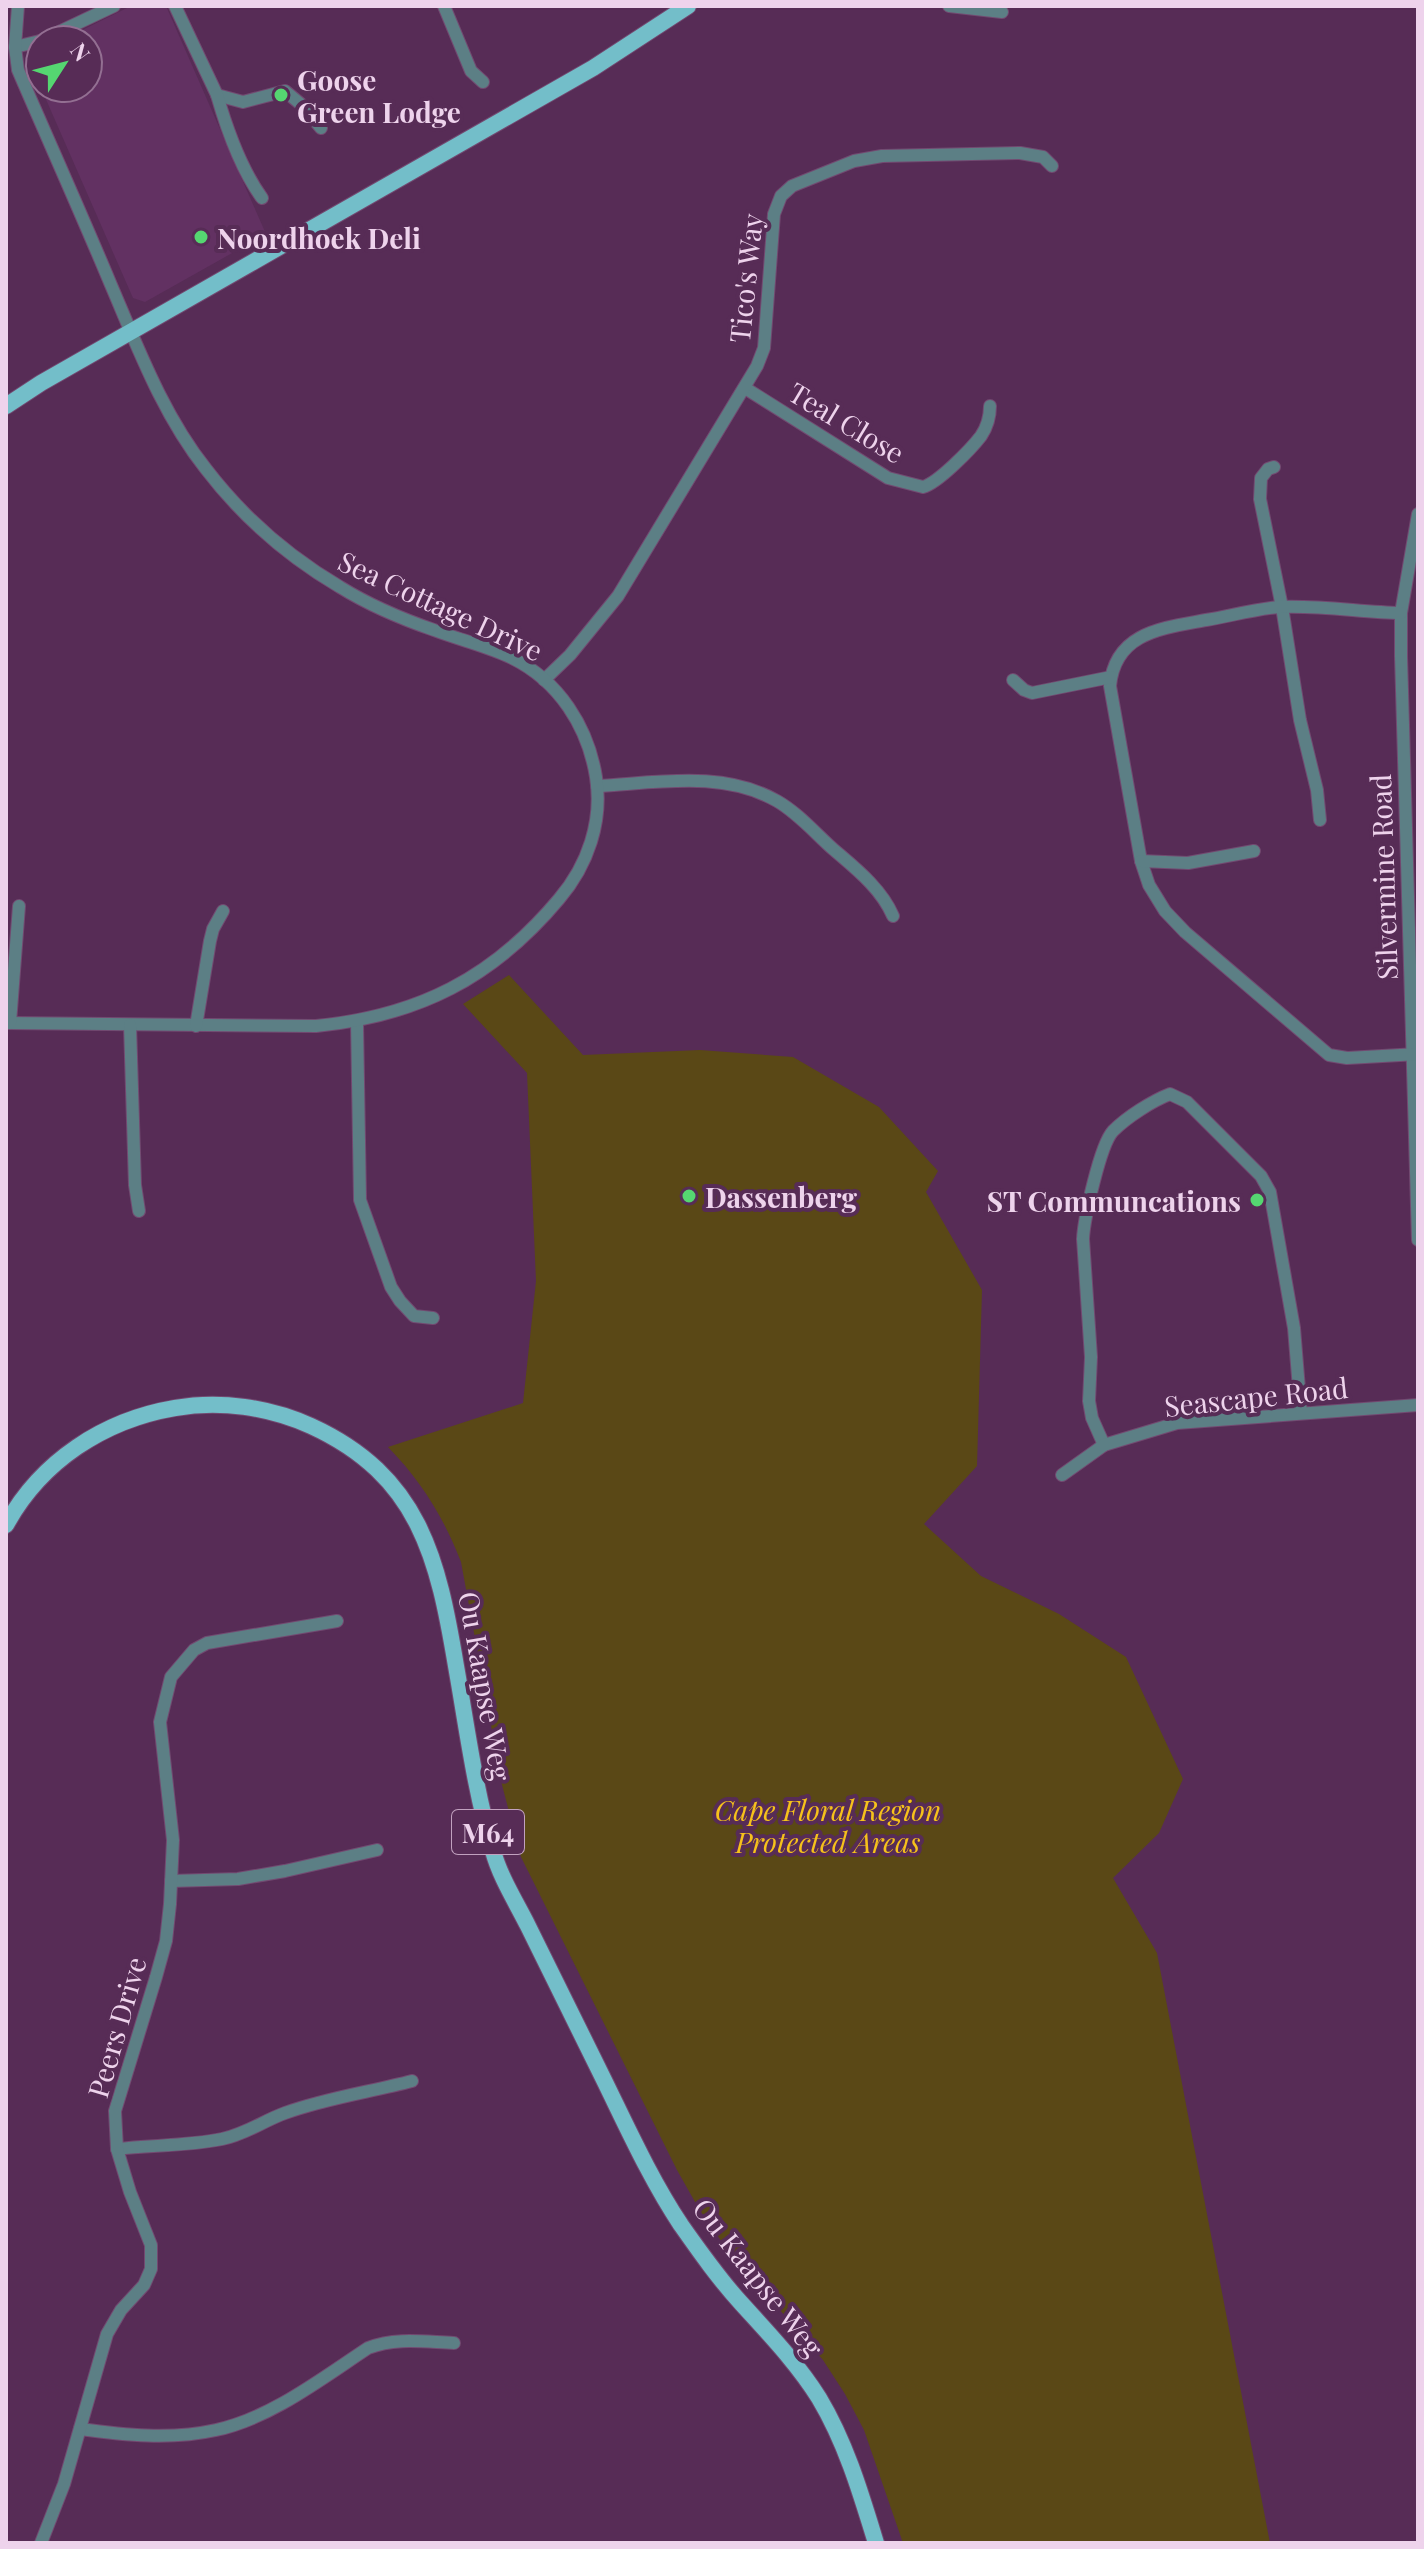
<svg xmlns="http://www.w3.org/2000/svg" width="1424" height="2549" viewBox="0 0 1424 2549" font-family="'Playfair Display',serif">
	<rect width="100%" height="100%" fill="#572c56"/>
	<path fill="#623162" d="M 131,6 L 166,6 L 266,234 L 145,302 L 133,298 L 41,88 L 88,88 L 88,40 L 62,40 Z"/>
	<path fill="#5a4816" d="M 509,975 L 583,1055 L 700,1050 L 793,1057 L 879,1107 L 938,1171 L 926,1192 L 982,1290 L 977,1466 L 924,1524 L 981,1576 L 1059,1614 L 1126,1657 L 1183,1779 L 1159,1833 L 1113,1878 L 1157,1953 L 1270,2543 L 903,2543 L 864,2430 L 845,2394 L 823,2360 L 724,2245 L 699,2209 L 677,2170 L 521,1857 L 502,1785 L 461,1562 C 444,1518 422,1482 388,1447 L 523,1403 L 536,1281 L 527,1073 L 463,1004 Z"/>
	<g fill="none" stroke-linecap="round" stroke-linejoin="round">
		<g stroke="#724a71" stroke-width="14">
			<g id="minor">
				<path d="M 175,6 L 217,95 L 243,102 L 285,91 L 303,106 L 321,128"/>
				<path d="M 444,6 L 471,71 L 483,82"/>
				<path d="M 949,6 L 1002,12"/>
				<path d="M 42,40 L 114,6"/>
				<path d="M 15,47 L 40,41"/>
				<path d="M 217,95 C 227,130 241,169 262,198"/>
				<path d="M 745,388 L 888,478 L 923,487 C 938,483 971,449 981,436 C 987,427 990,416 990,406"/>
				<path d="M 1274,467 L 1268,469 L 1261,478 L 1260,499 L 1282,607 L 1300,720 L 1317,790 L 1320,820"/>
				<path d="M 1418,514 L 1401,613 L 1401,656 L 1418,1240"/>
				<path d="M 1401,613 C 1361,612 1319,605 1279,607 C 1255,609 1230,616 1206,620 C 1163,628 1115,632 1110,686 L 1141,861 L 1149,885 L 1165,911 L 1185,932 L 1329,1055 L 1347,1058 L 1418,1054"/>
				<path d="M 544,680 L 570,655 L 618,596 L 757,366 L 764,348 L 774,214 L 781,196 L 792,186 L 854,161 L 882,156 L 1020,153 L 1043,157 L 1052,166"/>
				<path d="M 1013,680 L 1024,690 L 1032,693 L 1111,677"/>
				<path d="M 597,786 C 657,783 723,770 777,801 C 798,813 815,833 833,849 C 855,868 881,888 893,916"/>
				<path d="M 1141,861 L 1188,863 L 1254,851"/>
				<path d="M 357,1022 L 360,1200 L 391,1287 L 400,1301 L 414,1316 L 433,1318"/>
				<path d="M 6,1023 L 316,1026 C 418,1016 493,978 559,899 C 588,865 603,821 596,777 C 588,727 559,681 512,658 C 487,646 460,640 434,630 C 402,619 369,605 340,587 C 289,557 242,516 206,469 C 163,415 138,348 111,285 C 81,213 49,142 18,70 L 15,47 L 18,6"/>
				<path d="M 10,1023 L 19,906"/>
				<path d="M 130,1025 L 135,1185 L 139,1211"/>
				<path d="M 196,1026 L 210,941 L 213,929 L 223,911"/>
				<path d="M 1104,1445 L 1092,1418 L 1089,1401 L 1091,1357 L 1083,1239 C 1084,1219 1100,1145 1113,1131 C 1127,1117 1152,1101 1170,1094 L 1187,1102 L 1261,1176 L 1270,1192 L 1294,1328 L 1301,1413"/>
				<path d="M 1062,1475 L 1104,1445 L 1177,1423 L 1418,1405"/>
				<path d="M 171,1881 L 238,1879 L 285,1871 L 377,1850"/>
				<path d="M 117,2149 C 152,2145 188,2146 222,2139 C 246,2134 263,2121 285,2113 C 326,2098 370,2092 412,2081"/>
				<path d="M 80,2429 C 124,2435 171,2440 216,2430 C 271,2418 321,2379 368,2348 C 396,2337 425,2342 454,2343"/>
				<path d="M 41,2543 L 64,2484 L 107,2334 L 121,2310 L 144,2285 L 151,2269 L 151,2245 L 130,2192 L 117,2149 L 115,2111 L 156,1977 L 166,1941 L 170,1904 L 173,1840 L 160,1722 L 171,1677 L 194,1650 L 207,1643 L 337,1621"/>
			</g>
		</g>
		<g stroke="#724a71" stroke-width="18">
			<g id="major">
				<path d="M 6,406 L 41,383 L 593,68 L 688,6"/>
				<path d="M 6,1525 C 41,1461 104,1420 175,1408 C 220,1400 269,1407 311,1426 C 420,1476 438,1559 456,1666 C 467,1728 475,1791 493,1851 C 500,1877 516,1902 528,1926 C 553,1977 579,2029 604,2080 C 628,2129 651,2180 681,2225 C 700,2252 719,2279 741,2303 C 769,2334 797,2363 819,2398 C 846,2443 861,2494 876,2543"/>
			</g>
		</g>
		<use href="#minor" stroke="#5c7f85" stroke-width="12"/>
		<use href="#major" stroke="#73bec9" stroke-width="16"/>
	</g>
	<g fill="#55d671" stroke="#572c56" stroke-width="3">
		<circle cx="281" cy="95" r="8"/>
		<circle cx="201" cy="237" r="8"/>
		<circle cx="689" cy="1196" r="8"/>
		<circle cx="1257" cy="1200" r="8"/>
	</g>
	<g text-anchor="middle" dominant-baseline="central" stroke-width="8" stroke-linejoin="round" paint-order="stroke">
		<rect fill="#572c56" stroke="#c1a1bf" stroke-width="2" x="452" y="1810" width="72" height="44" rx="6"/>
		<g font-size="26" font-weight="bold" fill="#eed3ec">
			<text x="488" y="1832">M64</text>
		</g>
		<g font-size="28" font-weight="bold" fill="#eed3ec" stroke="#572c56" text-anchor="start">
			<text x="297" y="79">Goose<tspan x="297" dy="32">Green Lodge</tspan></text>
			<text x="217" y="237">Noordhoek Deli</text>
			<text x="705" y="1196">Dassenberg</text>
			<text x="1241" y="1200" text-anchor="end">ST Communcations</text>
		</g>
		<g font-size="28" fill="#eed3ec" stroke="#572c56">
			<text transform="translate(745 278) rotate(-84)">Tico's Way</text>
			<text transform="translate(847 422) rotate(31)">Teal Close</text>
			<text transform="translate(441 605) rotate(25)">Sea Cottage Drive</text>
			<text transform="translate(1383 877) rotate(-92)">Silvermine Road</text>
			<text transform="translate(1256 1396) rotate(-6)">Seascape Road</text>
			<text transform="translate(486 1686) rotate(80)">Ou Kaapse Weg</text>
			<text transform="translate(116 2027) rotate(-74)">Peers Drive</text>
			<text transform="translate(759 2277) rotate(52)">Ou Kaapse Weg</text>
		</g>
		<g font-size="28" font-style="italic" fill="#f6c11b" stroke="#572c56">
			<text x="828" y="1809">Cape Floral Region<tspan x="828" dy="32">Protected Areas</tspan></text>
		</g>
	</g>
	<rect width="1424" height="2549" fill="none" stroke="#eed3ec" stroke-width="16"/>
	<g transform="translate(64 64) rotate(54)"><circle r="38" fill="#572c56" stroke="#936f92" stroke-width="2"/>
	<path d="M0-6L14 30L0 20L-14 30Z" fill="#55d671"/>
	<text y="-12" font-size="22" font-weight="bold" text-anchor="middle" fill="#eed3ec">N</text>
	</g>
</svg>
